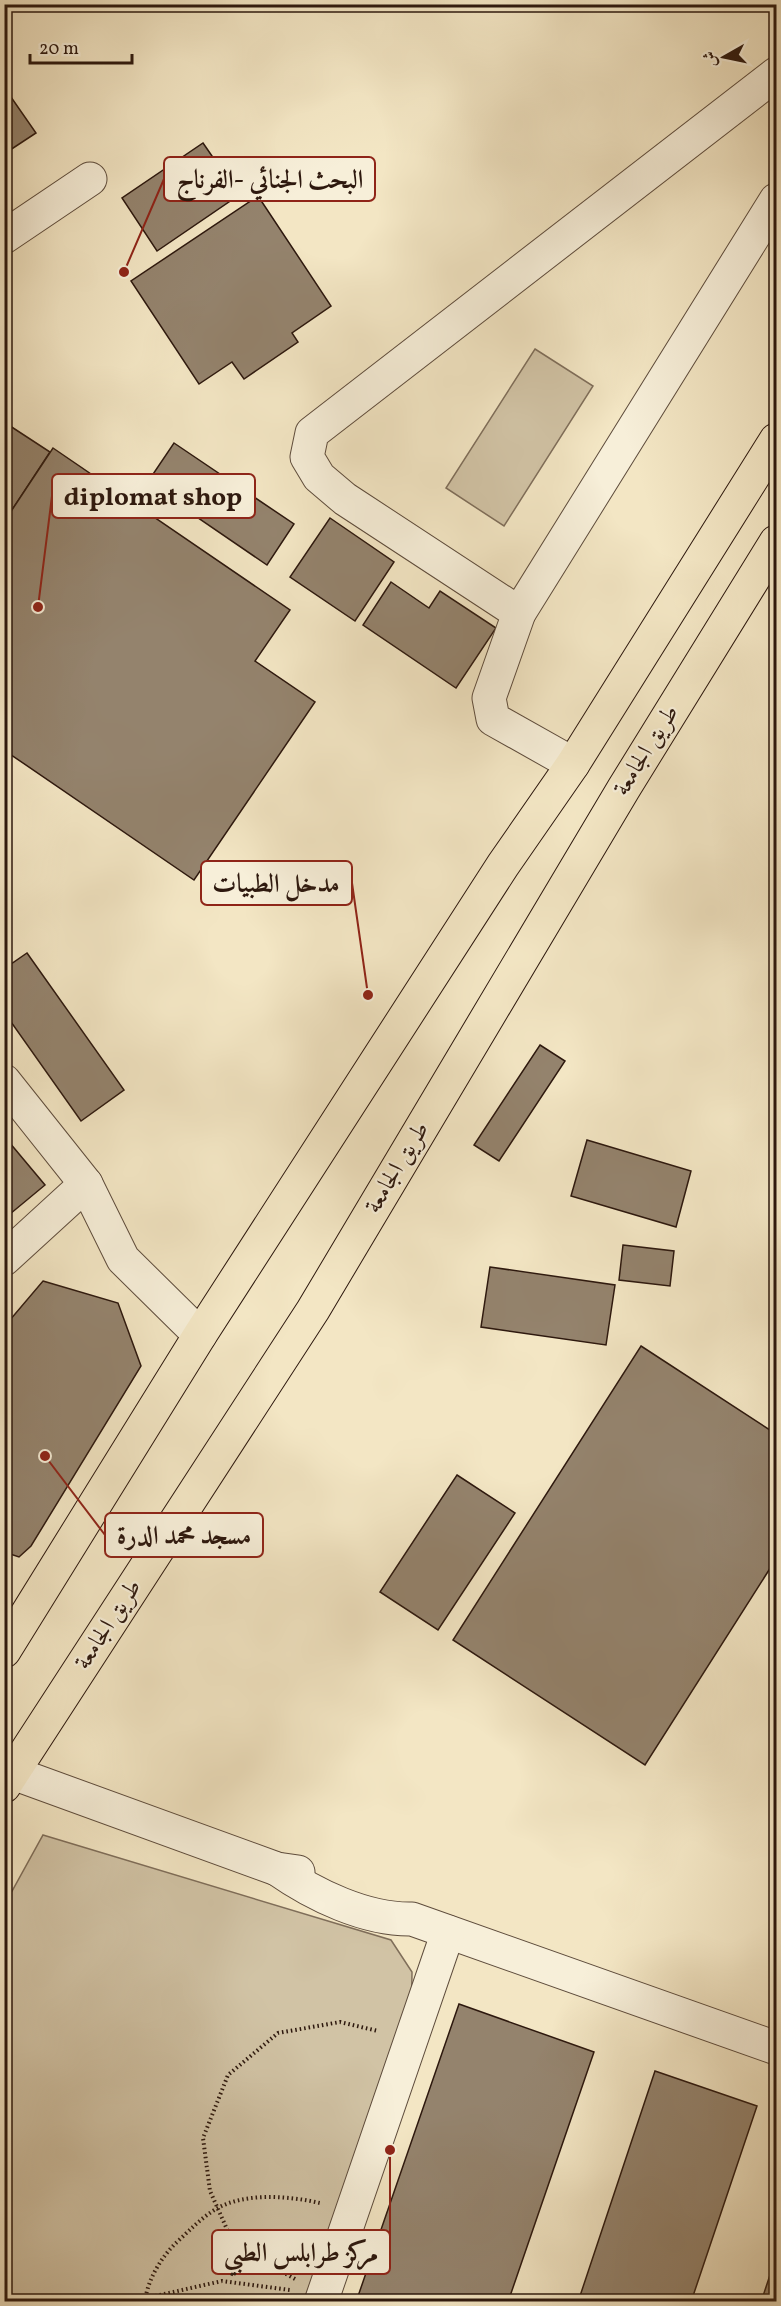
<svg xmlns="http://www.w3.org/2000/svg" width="781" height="2306" viewBox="0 0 781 2306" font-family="Vollkorn,Amiri,serif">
	<rect width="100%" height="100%" fill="#f3e6c4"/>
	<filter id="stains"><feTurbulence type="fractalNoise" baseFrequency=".00333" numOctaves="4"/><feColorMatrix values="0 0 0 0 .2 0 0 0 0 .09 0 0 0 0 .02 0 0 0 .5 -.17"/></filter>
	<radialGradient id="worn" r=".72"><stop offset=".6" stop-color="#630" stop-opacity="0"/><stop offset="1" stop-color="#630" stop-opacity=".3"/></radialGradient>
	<g fill="#d1c3a5" stroke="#7f6e5a" stroke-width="1.5">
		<path d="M 535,349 L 593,386 L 504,526 L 446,488 Z"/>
		<path d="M 43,1835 L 391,1940 L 412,1972 L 411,2038 L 321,2301 L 5,2302 L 5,1904 Z"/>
	</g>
	<g fill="#94836d" stroke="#2d180e" stroke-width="1.5">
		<path d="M 4,87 L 36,133 L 4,154 Z"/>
		<path d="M 203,143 L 239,195 L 157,251 L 122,198 Z"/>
		<path d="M 258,196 L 331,306 L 292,333 L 298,342 L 244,379 L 232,362 L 199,384 L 131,281 Z"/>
		<path d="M 4,422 L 50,452 L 4,522 Z"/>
		<path d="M 174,443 L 294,524 L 267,565 L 147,483 Z"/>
		<path d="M 53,448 L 290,610 L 255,661 L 315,702 L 194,880 L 4,750 L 4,522 Z"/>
		<path d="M 330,518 L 394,562 L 355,621 L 290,577 Z"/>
		<path d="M 391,582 L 429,608 L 440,591 L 496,628 L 456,688 L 363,625 Z"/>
		<path d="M 27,953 L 124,1090 L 81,1121 L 4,1012 L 4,969 Z"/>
		<path d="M 540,1045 L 565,1061 L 499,1161 L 474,1145 Z"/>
		<path d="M 4,1136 L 45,1185 L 4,1219 Z"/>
		<path d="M 587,1140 L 691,1171 L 676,1227 L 571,1196 Z"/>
		<path d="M 623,1245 L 674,1251 L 670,1286 L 619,1280 Z"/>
		<path d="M 490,1267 L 615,1285 L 606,1345 L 481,1327 Z"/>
		<path d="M 43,1281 L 118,1303 L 141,1366 L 31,1546 L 19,1557 L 4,1552 L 4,1327 Z"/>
		<path d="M 641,1346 L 776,1434 L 776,1559 L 645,1765 L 453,1640 Z"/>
		<path d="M 457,1475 L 515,1513 L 438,1630 L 380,1592 Z"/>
		<path d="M 459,2004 L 594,2052 L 508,2302 L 356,2302 Z"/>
		<path d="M 655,2071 L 757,2106 L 691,2302 L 578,2302 Z"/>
		<path d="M 776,2257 L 776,2302 L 761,2302 Z"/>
	</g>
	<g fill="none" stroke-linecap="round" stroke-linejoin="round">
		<g stroke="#5e4c3c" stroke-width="35">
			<g id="minor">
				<path d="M 4,237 L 90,179"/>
				<path d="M 519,613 L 345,499 L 319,477 L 307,457 L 312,433 L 776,74"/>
				<path d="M 573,764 L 493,719 L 489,698 L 519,613 L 776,200"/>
				<path d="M 4,1081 L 86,1184 L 123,1259 L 200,1335"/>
				<path d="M 4,1259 L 86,1184"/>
				<path d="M 13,1773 L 277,1869 L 298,1872"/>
				<path d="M 277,1869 C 314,1895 366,1920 412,1919 L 776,2048"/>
				<path d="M 321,2302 L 448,1932"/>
			</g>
		</g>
		<g stroke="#2d180e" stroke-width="35">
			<g id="highway">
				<path d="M 4,1651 L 200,1335 L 503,865 L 573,764 L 776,440"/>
				<path d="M 4,1786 L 313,1310 L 624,788 L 776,542"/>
			</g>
		</g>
		<g stroke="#2d180e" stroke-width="4" stroke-dasharray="1.5 3" stroke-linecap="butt">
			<path d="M 295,2279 L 234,2245 L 210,2191 L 203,2138 L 228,2075 L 278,2033 L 340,2022 L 378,2031"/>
			<path d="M 129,2302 L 222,2281 L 290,2290"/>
			<path d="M 145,2302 C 147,2280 162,2256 177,2242 C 190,2230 201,2218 216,2209 C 245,2192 289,2196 320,2203"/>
		</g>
		<use href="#minor" stroke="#f7efd9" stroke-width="33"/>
		<use href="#highway" stroke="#f3e6c4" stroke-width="33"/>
	</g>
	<g text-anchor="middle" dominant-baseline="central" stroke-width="4.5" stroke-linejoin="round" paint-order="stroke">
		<g font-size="24" fill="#2d180e" stroke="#f7efd9">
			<text transform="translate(647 751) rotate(-58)">طريق الجامعة</text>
			<text transform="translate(398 1168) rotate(-59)">طريق الجامعة</text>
			<text transform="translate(109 1625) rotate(-57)">طريق الجامعة</text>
		</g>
	</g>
	<path fill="none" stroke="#8f2418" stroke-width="2" d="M124 272L164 179M38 607L52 496M368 995L352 883M45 1456L105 1535M390 2150L390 2252"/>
	<g fill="#8f2418" stroke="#f7efd9" stroke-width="2">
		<circle cx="124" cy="272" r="6"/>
		<circle cx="38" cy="607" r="6"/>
		<circle cx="368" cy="995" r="6"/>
		<circle cx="45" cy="1456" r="6"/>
		<circle cx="390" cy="2150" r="6"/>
	</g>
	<g fill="#f7efd9" stroke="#8f2418" stroke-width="2">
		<rect x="164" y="157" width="211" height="44" rx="6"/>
		<rect x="52" y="474" width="203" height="44" rx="6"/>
		<rect x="201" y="861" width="151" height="44" rx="6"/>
		<rect x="105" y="1513" width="158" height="44" rx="6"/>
		<rect x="212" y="2230" width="178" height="44" rx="6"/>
	</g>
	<g font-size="26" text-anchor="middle" font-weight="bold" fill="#2d180e">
		<text x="270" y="188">البحث الجنائي -الفرناج</text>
		<text x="153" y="505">diplomat shop</text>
		<text x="276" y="892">مدخل الطبيات</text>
		<text x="184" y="1544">مسجد محمد الدرة</text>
		<text x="301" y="2261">مركز طرابلس الطبي</text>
	</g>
	<rect width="781" height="2306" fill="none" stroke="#f3e6c4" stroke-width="24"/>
	<rect x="6" y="6" width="769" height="2294" fill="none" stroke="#2d180e" stroke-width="3"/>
	<rect x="12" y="12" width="757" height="2282" fill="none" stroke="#2d180e" stroke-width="1.5"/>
	<g transform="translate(724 57) rotate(261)" stroke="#f7efd9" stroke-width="4.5" paint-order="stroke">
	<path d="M0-4.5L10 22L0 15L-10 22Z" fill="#2d180e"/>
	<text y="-9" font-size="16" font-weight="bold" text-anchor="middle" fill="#2d180e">ش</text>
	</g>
	<path d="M30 54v9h102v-9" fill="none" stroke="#2d180e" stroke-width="3"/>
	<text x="39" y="54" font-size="18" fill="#2d180e" stroke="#f7efd9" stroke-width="4.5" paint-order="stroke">20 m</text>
	<rect width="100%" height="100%" filter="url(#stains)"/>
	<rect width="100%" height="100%" fill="url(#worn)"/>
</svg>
